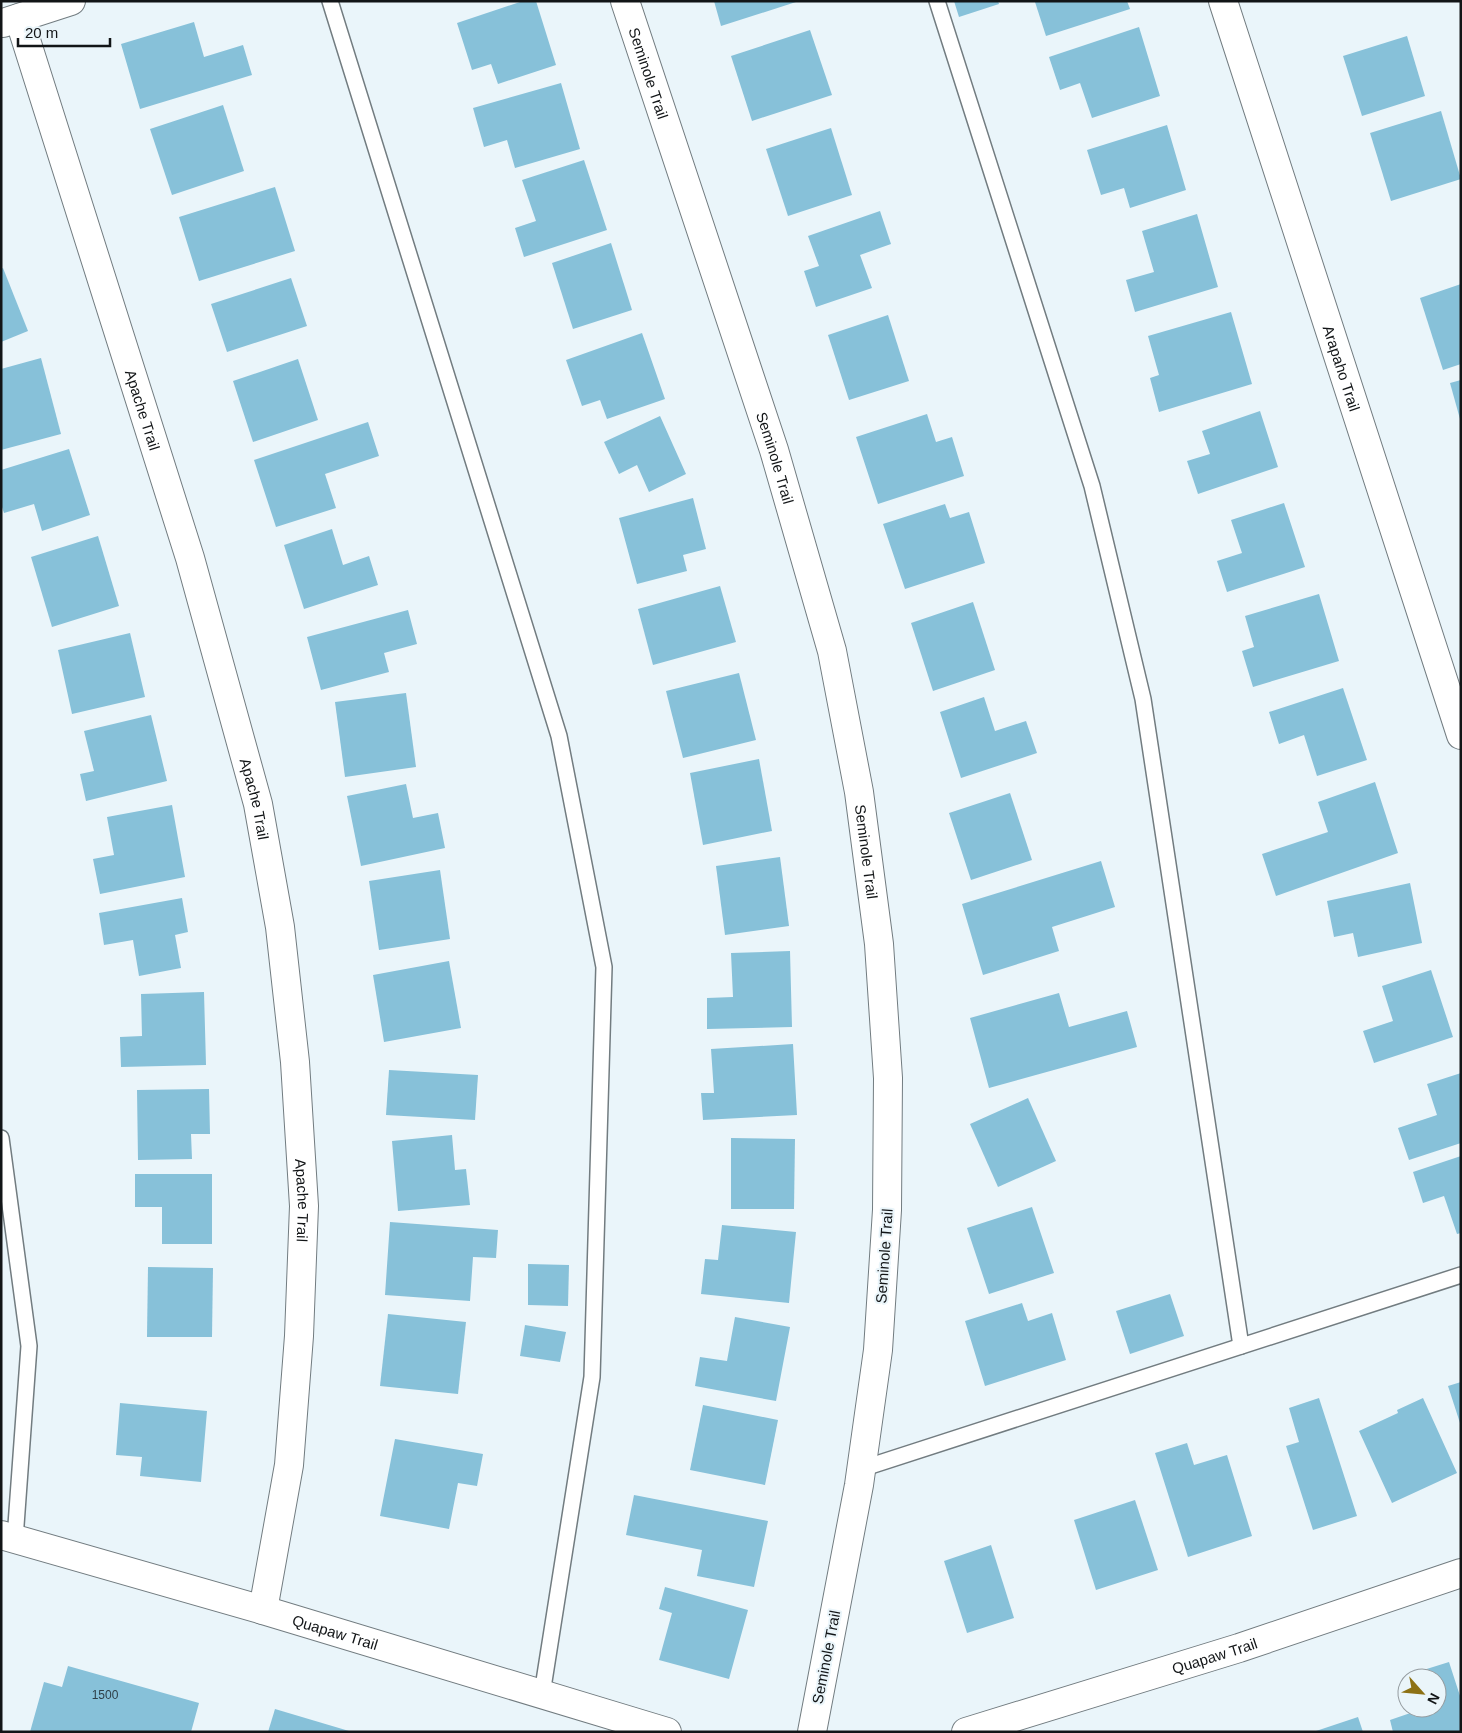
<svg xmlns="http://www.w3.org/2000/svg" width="1462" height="1733" viewBox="0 0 1462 1733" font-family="Helvetica,sans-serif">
	<rect width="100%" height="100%" fill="#eaf5fa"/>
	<g fill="#87c1d9">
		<path d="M 523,1 L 536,1 L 556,65 L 498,84 L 491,64 L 472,70 L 457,23 Z"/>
		<path d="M 714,1 L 795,1 L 796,2 L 721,26 Z"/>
		<path d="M 954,1 L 998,1 L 999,4 L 959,17 Z"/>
		<path d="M 1127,1 L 1130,9 L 1046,36 L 1035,2 Z"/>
		<path d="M 194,22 L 204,57 L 243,45 L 252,75 L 140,109 L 121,44 Z"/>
		<path d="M 1139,27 L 1160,96 L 1092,118 L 1080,83 L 1060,90 L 1049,57 Z"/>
		<path d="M 810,30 L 832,95 L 752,121 L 731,56 Z"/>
		<path d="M 1407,36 L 1425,96 L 1362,116 L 1343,56 Z"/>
		<path d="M 561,83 L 580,149 L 515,168 L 507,140 L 484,147 L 473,108 Z"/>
		<path d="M 223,105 L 244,171 L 172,195 L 150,129 Z"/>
		<path d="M 1441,111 L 1461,179 L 1391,201 L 1370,133 Z"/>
		<path d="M 1167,125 L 1186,190 L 1130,208 L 1124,188 L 1101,195 L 1087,150 Z"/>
		<path d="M 831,128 L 852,195 L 788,216 L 766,149 Z"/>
		<path d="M 584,160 L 607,230 L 524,257 L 515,228 L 536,221 L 522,180 Z"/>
		<path d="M 275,187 L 295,251 L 199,281 L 179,217 Z"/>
		<path d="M 880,211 L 891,244 L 860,255 L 872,288 L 816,307 L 804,271 L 819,266 L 808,236 Z"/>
		<path d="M 1197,214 L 1218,287 L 1135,312 L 1126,280 L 1154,272 L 1142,231 Z"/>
		<path d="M 611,243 L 632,310 L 573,329 L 552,263 Z"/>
		<path d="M 3,268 L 28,331 L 1,342 L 1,269 Z"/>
		<path d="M 291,278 L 307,326 L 227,352 L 211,304 Z"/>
		<path d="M 1461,284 L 1461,364 L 1443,370 L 1420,298 Z"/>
		<path d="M 1231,312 L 1252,384 L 1159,412 L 1150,378 L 1159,375 L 1148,336 Z"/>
		<path d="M 888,315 L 909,381 L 849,400 L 828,335 Z"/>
		<path d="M 642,333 L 665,399 L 607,419 L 600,400 L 582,406 L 566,360 Z"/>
		<path d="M 41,358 L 61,434 L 1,450 L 1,369 Z"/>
		<path d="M 298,359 L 318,420 L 253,442 L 233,381 Z"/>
		<path d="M 1461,380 L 1461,418 L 1460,419 L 1450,383 Z"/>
		<path d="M 1260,411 L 1278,467 L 1198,494 L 1187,461 L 1210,454 L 1202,431 Z"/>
		<path d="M 927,414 L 936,442 L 952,437 L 964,476 L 878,504 L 856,437 Z"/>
		<path d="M 660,416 L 686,474 L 649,492 L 637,465 L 619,474 L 604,442 Z"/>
		<path d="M 368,422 L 379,456 L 325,474 L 336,508 L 276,527 L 254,460 Z"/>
		<path d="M 69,449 L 90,515 L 42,531 L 34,504 L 4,513 L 1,504 L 1,470 Z"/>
		<path d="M 693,498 L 706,549 L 683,555 L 687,571 L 637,584 L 619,518 Z"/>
		<path d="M 1284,503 L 1305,567 L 1227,592 L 1217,561 L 1242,553 L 1231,520 Z"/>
		<path d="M 945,504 L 950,518 L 969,512 L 985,563 L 905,589 L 883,524 Z"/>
		<path d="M 332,529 L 343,565 L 369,556 L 378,585 L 304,609 L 284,545 Z"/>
		<path d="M 98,536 L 119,606 L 52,627 L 31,557 Z"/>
		<path d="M 720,586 L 736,642 L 653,665 L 638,609 Z"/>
		<path d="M 1319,594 L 1339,661 L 1253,687 L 1242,651 L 1254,647 L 1245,616 Z"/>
		<path d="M 973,602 L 995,670 L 933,691 L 911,623 Z"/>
		<path d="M 408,610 L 417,644 L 384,653 L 389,672 L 321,690 L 307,637 Z"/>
		<path d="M 130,633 L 145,697 L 72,714 L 58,650 Z"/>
		<path d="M 739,673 L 756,740 L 683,758 L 666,691 Z"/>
		<path d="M 1343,688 L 1367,760 L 1317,776 L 1304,735 L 1279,744 L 1269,712 Z"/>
		<path d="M 406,693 L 416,767 L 345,777 L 335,702 Z"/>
		<path d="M 984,697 L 995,731 L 1026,721 L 1037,753 L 961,778 L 940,712 Z"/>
		<path d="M 151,715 L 167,781 L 86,801 L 80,774 L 94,771 L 84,731 Z"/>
		<path d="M 759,759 L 772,831 L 703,845 L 690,773 Z"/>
		<path d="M 1375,782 L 1398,853 L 1276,896 L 1262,854 L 1328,832 L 1318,802 Z"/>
		<path d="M 406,784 L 413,818 L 438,813 L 445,848 L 361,866 L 347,796 Z"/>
		<path d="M 1010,793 L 1032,860 L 971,880 L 949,813 Z"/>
		<path d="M 172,805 L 185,877 L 100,894 L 93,859 L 114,855 L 107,817 Z"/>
		<path d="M 780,857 L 789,926 L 725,935 L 716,866 Z"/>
		<path d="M 1101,861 L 1115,907 L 1052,927 L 1059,951 L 983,975 L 962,904 Z"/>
		<path d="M 440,870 L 450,939 L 379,950 L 369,881 Z"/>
		<path d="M 1410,883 L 1422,943 L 1358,957 L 1353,933 L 1334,937 L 1327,901 Z"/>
		<path d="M 182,898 L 188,932 L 175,935 L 181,968 L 139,976 L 133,940 L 104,945 L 99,913 Z"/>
		<path d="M 790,951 L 792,1027 L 707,1029 L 707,998 L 733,997 L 731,953 Z"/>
		<path d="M 449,961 L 461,1028 L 384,1042 L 373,975 Z"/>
		<path d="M 1431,970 L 1453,1037 L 1374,1063 L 1363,1031 L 1393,1021 L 1382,986 Z"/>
		<path d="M 204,992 L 206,1065 L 121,1067 L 120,1037 L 142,1036 L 141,994 Z"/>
		<path d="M 1059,993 L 1069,1027 L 1127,1011 L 1137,1047 L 989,1088 L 970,1018 Z"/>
		<path d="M 793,1044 L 797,1115 L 703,1120 L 701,1093 L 714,1093 L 711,1049 Z"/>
		<path d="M 389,1070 L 478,1075 L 475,1120 L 386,1115 Z"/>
		<path d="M 1461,1073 L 1461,1143 L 1409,1160 L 1398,1128 L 1437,1115 L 1427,1084 Z"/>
		<path d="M 209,1089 L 210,1134 L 191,1134 L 192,1159 L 138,1160 L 137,1090 Z"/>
		<path d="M 1028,1098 L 1056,1161 L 998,1187 L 970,1124 Z"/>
		<path d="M 452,1135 L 455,1170 L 466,1169 L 470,1205 L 398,1211 L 392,1141 Z"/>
		<path d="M 731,1138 L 795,1139 L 794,1209 L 731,1209 Z"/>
		<path d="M 1461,1156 L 1461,1233 L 1457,1234 L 1444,1196 L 1423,1203 L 1413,1172 Z"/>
		<path d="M 135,1174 L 212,1174 L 212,1244 L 162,1244 L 162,1207 L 135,1207 Z"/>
		<path d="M 1032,1207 L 1054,1273 L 989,1294 L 967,1228 Z"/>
		<path d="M 390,1222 L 498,1230 L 496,1258 L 473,1257 L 470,1301 L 385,1295 Z"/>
		<path d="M 722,1225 L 796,1232 L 789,1303 L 701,1294 L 705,1259 L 718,1260 Z"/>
		<path d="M 528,1264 L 569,1265 L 568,1306 L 528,1305 Z"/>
		<path d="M 148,1267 L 213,1268 L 212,1337 L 147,1337 Z"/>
		<path d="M 1170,1294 L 1184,1336 L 1130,1354 L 1116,1311 Z"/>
		<path d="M 1022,1303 L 1028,1321 L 1052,1313 L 1066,1360 L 985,1386 L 965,1321 Z"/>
		<path d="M 388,1314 L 466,1322 L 458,1394 L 380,1386 Z"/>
		<path d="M 735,1317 L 790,1327 L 776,1401 L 695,1386 L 700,1357 L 727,1361 Z"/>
		<path d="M 525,1325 L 566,1332 L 560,1362 L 520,1356 Z"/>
		<path d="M 1461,1382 L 1461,1423 L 1460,1423 L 1448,1386 Z"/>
		<path d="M 1319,1398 L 1357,1516 L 1313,1530 L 1286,1446 L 1299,1442 L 1289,1408 Z"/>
		<path d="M 1423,1398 L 1457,1473 L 1392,1503 L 1359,1431 L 1398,1413 L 1397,1410 Z"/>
		<path d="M 120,1403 L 207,1411 L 201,1482 L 140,1476 L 142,1457 L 116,1455 Z"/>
		<path d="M 703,1405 L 778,1420 L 765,1485 L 690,1470 Z"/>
		<path d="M 395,1439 L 483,1454 L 477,1486 L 458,1483 L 449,1529 L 380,1516 Z"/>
		<path d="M 1187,1443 L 1194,1465 L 1227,1455 L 1252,1536 L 1188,1557 L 1155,1453 Z"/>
		<path d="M 634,1495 L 768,1521 L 754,1587 L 697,1576 L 702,1550 L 626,1535 Z"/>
		<path d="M 1135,1500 L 1158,1570 L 1096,1590 L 1074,1520 Z"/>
		<path d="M 991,1545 L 1014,1618 L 967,1633 L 944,1561 Z"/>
		<path d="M 665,1587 L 748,1610 L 729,1679 L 659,1660 L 672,1613 L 659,1609 Z"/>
		<path d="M 1449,1662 L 1461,1699 L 1461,1732 L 1393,1732 L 1390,1720 L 1425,1708 L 1437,1708 L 1437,1678 L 1419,1678 L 1417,1672 Z"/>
		<path d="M 68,1666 L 199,1703 L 191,1732 L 30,1732 L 44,1682 L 62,1687 Z"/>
		<path d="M 275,1709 L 349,1731 L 349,1732 L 268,1732 Z"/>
		<path d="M 1358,1717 L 1363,1732 L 1316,1732 L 1316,1731 Z"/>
	</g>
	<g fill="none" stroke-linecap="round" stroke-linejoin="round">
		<g stroke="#727c80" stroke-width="18">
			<g id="lane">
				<path d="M 330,1 L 559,736 L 604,967 L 592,1377 L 542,1694"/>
				<path d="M 937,1 L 1092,486 L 1143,699 L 1241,1346"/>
				<path d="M 1,1138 L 29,1346 L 15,1539"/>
				<path d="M 861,1469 L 1461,1275"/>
			</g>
		</g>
		<g stroke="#727c80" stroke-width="30">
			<g id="street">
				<path id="s1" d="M 625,1 L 774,450 L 832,651 L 859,792 L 879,944 L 888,1078 L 887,1210 L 878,1350 L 859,1485 L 812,1732"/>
				<path id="s2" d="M 1223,1 L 1461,735"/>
				<path id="s3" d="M 19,18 L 190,558 L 258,804 L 280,927 L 295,1062 L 304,1206 L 299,1336 L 289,1465 L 263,1610"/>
				<path d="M 3,23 L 71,1"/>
				<path id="s4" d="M 1,1535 L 263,1610 L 667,1732"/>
				<path id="s5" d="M 966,1732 L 1239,1648 L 1461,1573"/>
			</g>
		</g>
		<use href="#lane" stroke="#fff" stroke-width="15"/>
		<use href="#street" stroke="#fff" stroke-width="28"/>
	</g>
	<g text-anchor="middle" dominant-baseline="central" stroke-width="4" stroke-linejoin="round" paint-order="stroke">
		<g font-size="12" fill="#2f4048">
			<text x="105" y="1695">1500</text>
		</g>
		<g font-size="15" fill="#121517" stroke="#eaf5fa">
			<text stroke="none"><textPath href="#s1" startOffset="76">Seminole Trail</textPath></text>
			<text stroke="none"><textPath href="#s2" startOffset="386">Arapaho Trail</textPath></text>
			<text stroke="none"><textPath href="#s3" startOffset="411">Apache Trail</textPath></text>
			<text stroke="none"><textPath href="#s1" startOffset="481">Seminole Trail</textPath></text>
			<text stroke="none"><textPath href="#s3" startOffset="816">Apache Trail</textPath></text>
			<text stroke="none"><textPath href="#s1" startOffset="886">Seminole Trail</textPath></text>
			<text stroke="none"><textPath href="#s3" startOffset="1221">Apache Trail</textPath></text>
			<text transform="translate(884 1256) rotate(-86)">Seminole Trail</text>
			<text stroke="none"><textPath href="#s4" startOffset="348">Quapaw Trail</textPath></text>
			<text stroke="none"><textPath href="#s5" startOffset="260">Quapaw Trail</textPath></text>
			<text transform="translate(826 1657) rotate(-79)">Seminole Trail</text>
		</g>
	</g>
	<rect width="1462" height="1733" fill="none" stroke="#121517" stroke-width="5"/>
	<g transform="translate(1422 1693) rotate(117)"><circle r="24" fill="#eaf5fa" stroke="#949b9f"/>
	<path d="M0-4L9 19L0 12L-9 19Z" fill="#8d7115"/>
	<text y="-8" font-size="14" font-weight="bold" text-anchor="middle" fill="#121517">N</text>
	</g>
	<path d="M18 38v8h92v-8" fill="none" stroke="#121517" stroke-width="2.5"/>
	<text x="25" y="38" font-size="15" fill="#121517" stroke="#eaf5fa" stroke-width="4" paint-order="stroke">20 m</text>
</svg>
